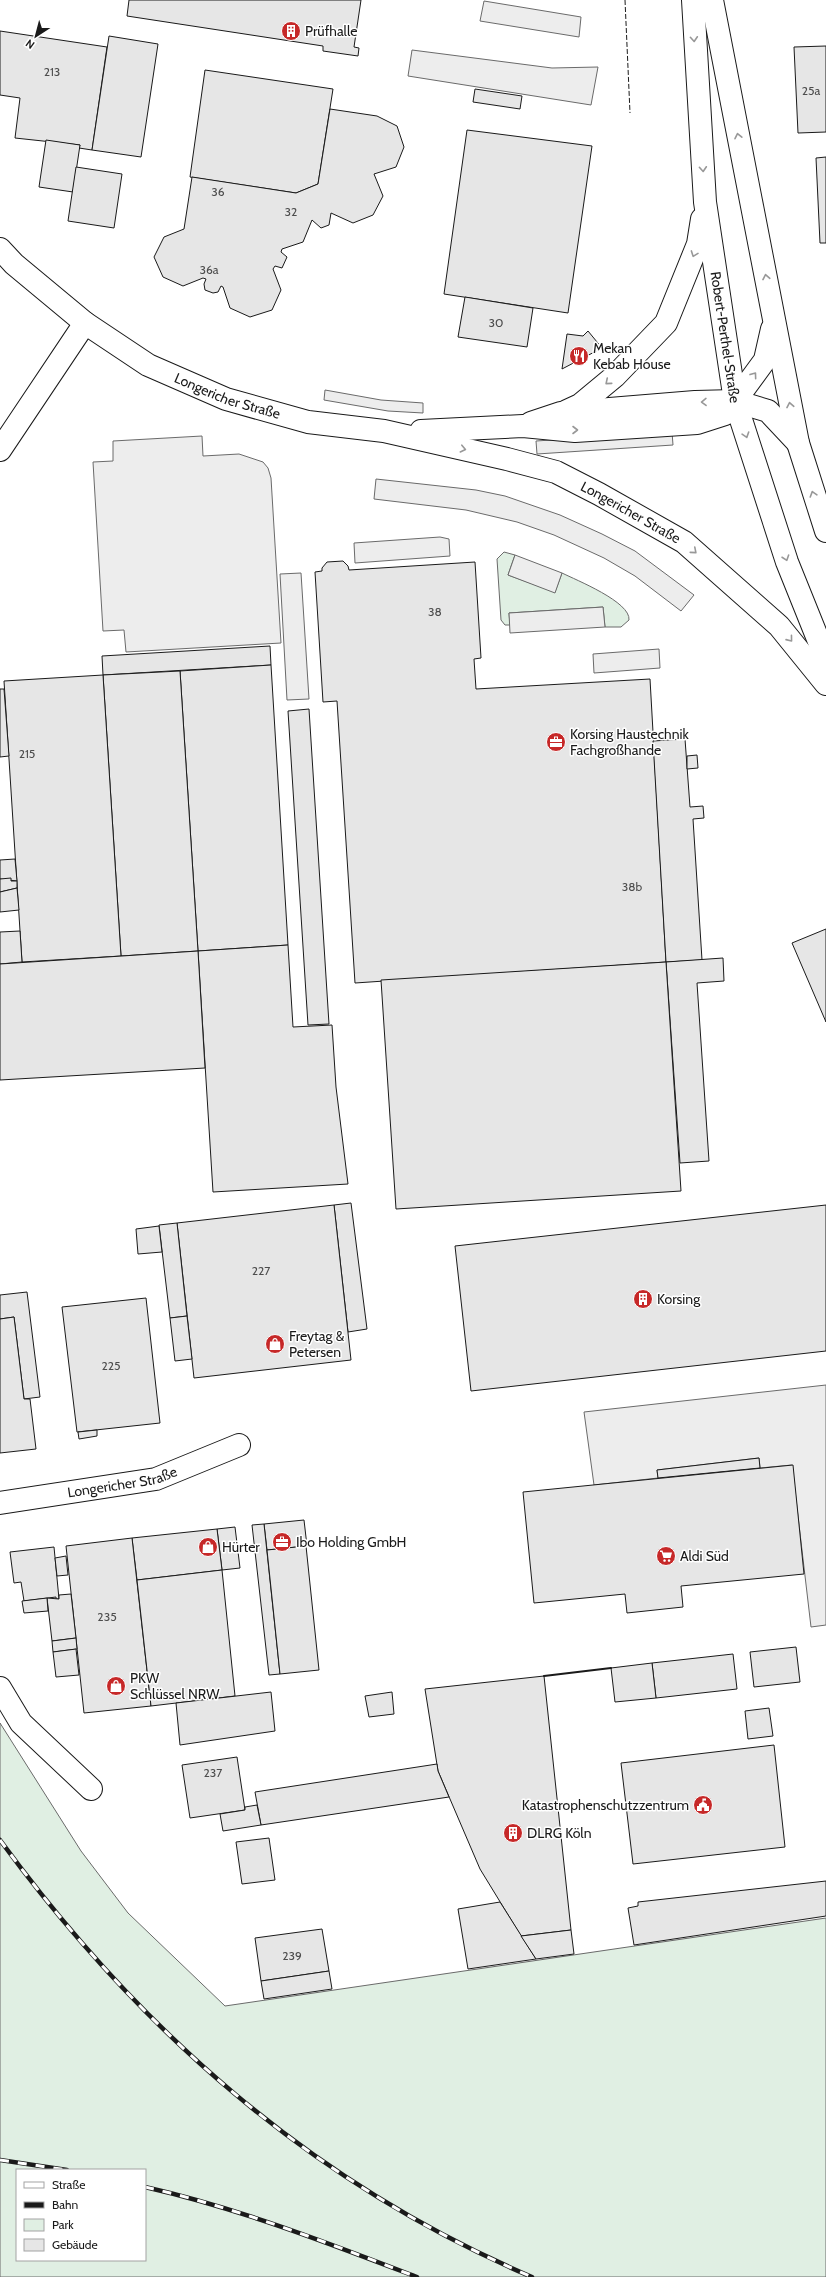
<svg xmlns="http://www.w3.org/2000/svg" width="826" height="2277" viewBox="0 0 826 2277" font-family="Cabin,sans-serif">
	<rect width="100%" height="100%" fill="#fff"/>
	<g fill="#e0efe3" stroke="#6a6a6a" fill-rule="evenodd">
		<path d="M 504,552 L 515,555 L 508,575 L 555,592 L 562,573 C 576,580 631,602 629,620 L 621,627 L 605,627 L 603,607 L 509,613 L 510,625 L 505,625 L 501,620 L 497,559 Z"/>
		<path d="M 0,1723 L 81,1851 L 128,1913 L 225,2006 L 826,1918 L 826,2277 L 0,2277 ZM 17,2170 L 145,2170 L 145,2260 L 17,2260 Z"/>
	</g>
	<g fill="#ededed" stroke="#6a6a6a">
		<path d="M 484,1 L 581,17 L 579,37 L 480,21 Z"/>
		<path d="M 412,50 L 552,68 L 598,67 L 591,105 L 408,76 Z"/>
		<path d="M 325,390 L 381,400 L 423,403 L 423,413 L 388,411 L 324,400 Z"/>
		<path d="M 672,432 L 673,445 L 537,454 L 536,441 Z"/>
		<path d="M 202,436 L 203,456 L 239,454 L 263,462 L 268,468 L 271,478 L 281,643 L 126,652 L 124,630 L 103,631 L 93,462 L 113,461 L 113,441 Z"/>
		<path d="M 376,479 L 476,490 L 505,496 L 560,515 L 602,534 L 635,551 L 694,595 L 681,611 L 635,576 L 604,558 L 554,535 L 517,522 L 466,510 L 374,499 Z"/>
		<path d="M 440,537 L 449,539 L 450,556 L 355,563 L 354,543 Z"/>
		<path d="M 515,555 L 562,573 L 555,593 L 508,575 Z"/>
		<path d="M 301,573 L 309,699 L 287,700 L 280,574 Z"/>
		<path d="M 603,607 L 605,627 L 510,633 L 509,613 Z"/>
		<path d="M 659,649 L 660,668 L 594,673 L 593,654 Z"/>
		<path d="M 826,1385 L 826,1625 L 811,1627 L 792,1465 L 760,1468 L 759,1458 L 657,1470 L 658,1478 L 594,1485 L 584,1412 Z"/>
	</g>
	<g fill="#e6e6e6" stroke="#1a1a1a">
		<path d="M 129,0 L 361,0 L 354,47 L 359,48 L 358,56 L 323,51 L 323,46 L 127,16 Z"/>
		<path d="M 0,31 L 107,47 L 92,150 L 79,148 L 80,145 L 15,138 L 20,98 L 0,95 Z"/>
		<path d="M 109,36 L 158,44 L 141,157 L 92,150 Z"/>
		<path d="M 826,46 L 826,132 L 798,133 L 794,47 Z"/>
		<path d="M 205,70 L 333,89 L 318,184 L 296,193 L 190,177 Z"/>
		<path d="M 475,89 L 522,96 L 520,109 L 473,102 Z"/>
		<path d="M 330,109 L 377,116 L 397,126 L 404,147 L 396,167 L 374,174 L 383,196 L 373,215 L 353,223 L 331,213 L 329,225 L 321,228 L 312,220 L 303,242 L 282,249 L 281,252 L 287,257 L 282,268 L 275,266 L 273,269 L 281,290 L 272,310 L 250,317 L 230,308 L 223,287 L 221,286 L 218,292 L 213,293 L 205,290 L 204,284 L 206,279 L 203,278 L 183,286 L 163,277 L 154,257 L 164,237 L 184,229 L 192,177 L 296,193 L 318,184 Z"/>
		<path d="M 467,130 L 592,146 L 568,313 L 444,294 Z"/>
		<path d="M 46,140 L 80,145 L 73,192 L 39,187 Z"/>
		<path d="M 826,157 L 826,243 L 820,243 L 816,158 Z"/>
		<path d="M 76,167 L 122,174 L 114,228 L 68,221 Z"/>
		<path d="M 465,297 L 533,308 L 527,347 L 458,337 Z"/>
		<path d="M 588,331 L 602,348 L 562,369 L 567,334 L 583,336 Z"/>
		<path d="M 343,561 L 348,566 L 349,570 L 475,562 L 481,658 L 474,659 L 476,689 L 650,679 L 666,962 L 355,983 L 337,701 L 323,702 L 315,572 L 322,571 L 322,568 L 327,562 Z"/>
		<path d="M 270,646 L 271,665 L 103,675 L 102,656 Z"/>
		<path d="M 271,665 L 288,945 L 198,951 L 180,671 Z"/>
		<path d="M 180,671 L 198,951 L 121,956 L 103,675 Z"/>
		<path d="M 103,675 L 121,956 L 22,962 L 4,681 Z"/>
		<path d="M 0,689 L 4,689 L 9,756 L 0,757 Z"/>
		<path d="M 309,709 L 329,1024 L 308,1025 L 288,711 Z"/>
		<path d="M 685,739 L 690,807 L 703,806 L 704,818 L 693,819 L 702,960 L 666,962 L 653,741 Z"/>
		<path d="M 697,755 L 698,768 L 687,769 L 687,756 Z"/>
		<path d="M 15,859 L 17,881 L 0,879 L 0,860 Z"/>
		<path d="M 11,878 L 11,881 L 17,881 L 17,888 L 0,892 L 0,879 Z"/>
		<path d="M 17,888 L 19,910 L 0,912 L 0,892 Z"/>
		<path d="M 826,929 L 826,1022 L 792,943 Z"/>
		<path d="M 20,931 L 22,962 L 0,964 L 0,932 Z"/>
		<path d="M 288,945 L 293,1027 L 332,1025 L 336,1087 L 348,1184 L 213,1192 L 198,951 Z"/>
		<path d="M 198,951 L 205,1068 L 0,1080 L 0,964 Z"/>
		<path d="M 723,958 L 724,981 L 697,983 L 709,1161 L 680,1163 L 666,962 Z"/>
		<path d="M 666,962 L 681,1191 L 396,1209 L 381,980 Z"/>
		<path d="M 351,1203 L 367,1329 L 348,1332 L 334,1205 Z"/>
		<path d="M 334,1205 L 351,1360 L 194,1378 L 177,1223 Z"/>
		<path d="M 826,1205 L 826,1351 L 471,1391 L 455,1246 Z"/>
		<path d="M 177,1223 L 187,1316 L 170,1318 L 159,1225 Z"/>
		<path d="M 159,1226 L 162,1252 L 138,1254 L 136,1229 Z"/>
		<path d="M 27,1292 L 40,1397 L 24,1399 L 14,1317 L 0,1319 L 0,1295 Z"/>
		<path d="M 146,1298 L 160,1423 L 77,1432 L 62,1307 Z"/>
		<path d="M 187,1316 L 192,1359 L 175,1361 L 170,1318 Z"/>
		<path d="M 14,1317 L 24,1399 L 30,1399 L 36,1449 L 0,1453 L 0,1319 Z"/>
		<path d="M 97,1430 L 97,1436 L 79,1439 L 78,1432 Z"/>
		<path d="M 759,1458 L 760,1468 L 658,1478 L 657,1470 Z"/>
		<path d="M 793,1465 L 804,1574 L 681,1586 L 683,1607 L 627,1613 L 625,1594 L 534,1603 L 523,1492 Z"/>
		<path d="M 304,1520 L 307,1546 L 267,1550 L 264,1524 Z"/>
		<path d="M 264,1524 L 280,1674 L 269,1675 L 252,1525 Z"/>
		<path d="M 235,1527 L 240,1568 L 222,1570 L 217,1529 Z"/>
		<path d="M 217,1529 L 222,1570 L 137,1580 L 132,1538 Z"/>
		<path d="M 132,1538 L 151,1706 L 84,1713 L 66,1546 Z"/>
		<path d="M 306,1546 L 319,1670 L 280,1674 L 267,1550 Z"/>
		<path d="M 54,1547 L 59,1599 L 56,1599 L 56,1597 L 24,1601 L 21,1582 L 14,1583 L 10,1552 Z"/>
		<path d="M 66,1556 L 68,1575 L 57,1576 L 55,1558 Z"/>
		<path d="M 222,1570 L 235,1696 L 151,1706 L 137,1580 Z"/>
		<path d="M 71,1594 L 76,1638 L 52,1641 L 47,1598 L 59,1599 L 59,1595 Z"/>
		<path d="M 47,1598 L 48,1611 L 24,1613 L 22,1601 Z"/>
		<path d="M 76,1638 L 77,1649 L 53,1652 L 52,1641 Z"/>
		<path d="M 796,1647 L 800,1682 L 754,1687 L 750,1652 Z"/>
		<path d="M 76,1649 L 79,1675 L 56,1677 L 53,1652 Z"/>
		<path d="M 733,1654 L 737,1689 L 656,1698 L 652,1663 Z"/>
		<path d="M 652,1663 L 656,1698 L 615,1702 L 611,1668 Z"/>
		<path d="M 544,1676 L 571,1930 L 521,1936 L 480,1869 L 438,1771 L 425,1689 Z"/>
		<path d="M 271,1692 L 275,1731 L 180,1745 L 176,1703 Z"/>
		<path d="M 392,1692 L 394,1714 L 369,1717 L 365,1696 Z"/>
		<path d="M 769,1708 L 773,1736 L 748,1739 L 745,1711 Z"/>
		<path d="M 774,1745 L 785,1847 L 633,1864 L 621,1763 Z"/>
		<path d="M 237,1757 L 245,1810 L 190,1818 L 182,1765 Z"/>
		<path d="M 437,1764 L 438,1771 L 449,1797 L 261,1825 L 255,1792 Z"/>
		<path d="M 257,1805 L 261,1825 L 223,1831 L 220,1814 L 245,1810 L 245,1807 Z"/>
		<path d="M 269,1838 L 275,1880 L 242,1884 L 236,1842 Z"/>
		<path d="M 826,1881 L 826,1916 L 634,1945 L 628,1908 L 638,1906 L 638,1902 Z"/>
		<path d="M 500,1902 L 536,1959 L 468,1969 L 458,1909 Z"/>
		<path d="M 322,1929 L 329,1971 L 261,1981 L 255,1938 Z"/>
		<path d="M 571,1930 L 574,1954 L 536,1959 L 521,1936 Z"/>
		<path d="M 329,1971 L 332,1989 L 264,1999 L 261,1981 Z"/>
	</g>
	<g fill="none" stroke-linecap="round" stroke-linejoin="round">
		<g stroke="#1a1a1a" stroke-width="24">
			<g id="minor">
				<path d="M 0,450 L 85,323"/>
				<path id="s1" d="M 0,1503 L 156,1479 L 239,1445"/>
				<path d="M 0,1688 L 21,1723 L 91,1789"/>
			</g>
		</g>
		<g stroke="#1a1a1a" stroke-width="24">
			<g id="tertiary">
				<path id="s2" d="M 693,0 L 705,202 L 735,401 L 787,562 L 826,659"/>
				<path d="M 712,0 L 798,443 L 826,531"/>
				<path id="s3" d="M 0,249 L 14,264 L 85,323 L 148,365 L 226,399 L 308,422 L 384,431 L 507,459 L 556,472 L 599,494 L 684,542 L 779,626 L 826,684"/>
				<path d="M 567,411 L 580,405 L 615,376 L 666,323 L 698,244 L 702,219"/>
				<path d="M 531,423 L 561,413 L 695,402 L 735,401 L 768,411 L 798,443"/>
				<path d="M 421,431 L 523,426 L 575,431 L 697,423 L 725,414 L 735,401 L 765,360 L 772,329"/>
			</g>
		</g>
		<use href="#minor" stroke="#fff" stroke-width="22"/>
		<use href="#tertiary" stroke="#fff" stroke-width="22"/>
		<g stroke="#1a1a1a" stroke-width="4.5">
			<g id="rail">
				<path d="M 0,1840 C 140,2031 312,2183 532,2277"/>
				<path d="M 0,2160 L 67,2170"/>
				<path d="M 145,2187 C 238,2208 328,2243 417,2277"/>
			</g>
		</g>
		<use href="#rail" stroke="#fff" stroke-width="3" stroke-dasharray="9" stroke-linecap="butt"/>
		<path stroke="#1a1a1a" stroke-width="1" stroke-dasharray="5 2" stroke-linecap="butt" d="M 625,0 L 630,113"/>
		<path stroke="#1a1a1a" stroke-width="2" d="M 544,1676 L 611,1668"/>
	</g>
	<defs><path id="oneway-chevron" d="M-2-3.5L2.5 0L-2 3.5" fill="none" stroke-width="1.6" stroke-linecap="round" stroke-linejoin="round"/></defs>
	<g stroke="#989898">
		<use href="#oneway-chevron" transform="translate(694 39) rotate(86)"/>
		<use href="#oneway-chevron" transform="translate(738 136) rotate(-102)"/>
		<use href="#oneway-chevron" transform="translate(703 169) rotate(86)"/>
		<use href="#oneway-chevron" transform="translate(694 254) rotate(110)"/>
		<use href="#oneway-chevron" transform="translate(766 277) rotate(-101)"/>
		<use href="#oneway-chevron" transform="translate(754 375) rotate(-54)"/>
		<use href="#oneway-chevron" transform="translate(608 382) rotate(140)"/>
		<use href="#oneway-chevron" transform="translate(704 402) rotate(179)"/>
		<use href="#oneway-chevron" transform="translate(790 405) rotate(-101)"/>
		<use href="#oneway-chevron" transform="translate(575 430)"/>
		<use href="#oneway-chevron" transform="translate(746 435) rotate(72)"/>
		<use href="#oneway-chevron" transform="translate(463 449) rotate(13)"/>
		<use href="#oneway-chevron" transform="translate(813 494) rotate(-107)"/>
		<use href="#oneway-chevron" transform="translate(694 551) rotate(41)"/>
		<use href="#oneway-chevron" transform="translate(786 558) rotate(71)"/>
		<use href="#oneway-chevron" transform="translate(790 639) rotate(51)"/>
	</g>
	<defs>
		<g id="building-disc" transform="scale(1)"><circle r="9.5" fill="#c62828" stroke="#fff"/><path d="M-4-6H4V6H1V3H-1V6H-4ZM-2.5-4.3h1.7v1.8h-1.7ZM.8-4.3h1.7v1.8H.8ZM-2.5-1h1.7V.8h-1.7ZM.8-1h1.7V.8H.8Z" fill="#fff"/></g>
		<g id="restaurant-disc" transform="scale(1)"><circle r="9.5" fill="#c62828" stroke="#fff"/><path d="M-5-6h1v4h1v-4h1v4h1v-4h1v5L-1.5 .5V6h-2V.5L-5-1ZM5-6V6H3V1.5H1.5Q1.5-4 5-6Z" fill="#fff"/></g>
		<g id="office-disc" transform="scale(1)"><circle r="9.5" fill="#c62828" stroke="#fff"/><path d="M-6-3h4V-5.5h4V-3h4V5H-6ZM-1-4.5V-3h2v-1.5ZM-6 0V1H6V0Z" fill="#fff"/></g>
		<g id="shop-disc" transform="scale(1)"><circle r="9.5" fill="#c62828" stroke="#fff"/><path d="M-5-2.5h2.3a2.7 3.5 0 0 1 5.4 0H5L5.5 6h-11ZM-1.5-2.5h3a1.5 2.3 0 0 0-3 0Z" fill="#fff"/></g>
		<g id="supermarket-disc" transform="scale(1)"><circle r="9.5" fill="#c62828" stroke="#fff"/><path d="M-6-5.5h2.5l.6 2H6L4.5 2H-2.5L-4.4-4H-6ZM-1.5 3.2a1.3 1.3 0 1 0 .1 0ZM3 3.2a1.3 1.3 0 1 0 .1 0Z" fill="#fff"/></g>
		<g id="civic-disc" transform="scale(1)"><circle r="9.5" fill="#c62828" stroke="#fff"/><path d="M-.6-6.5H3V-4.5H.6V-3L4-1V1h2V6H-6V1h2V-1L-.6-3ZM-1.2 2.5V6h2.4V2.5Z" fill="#fff"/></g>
	</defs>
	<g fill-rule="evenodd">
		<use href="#building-disc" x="291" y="31"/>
		<use href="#restaurant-disc" x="579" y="356"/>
		<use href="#office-disc" x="556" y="742"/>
		<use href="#building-disc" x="643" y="1299"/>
		<use href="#shop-disc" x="275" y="1344"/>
		<use href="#office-disc" x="282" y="1542"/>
		<use href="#shop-disc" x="208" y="1547"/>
		<use href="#supermarket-disc" x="666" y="1556"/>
		<use href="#shop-disc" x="116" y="1686"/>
		<use href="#civic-disc" x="703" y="1805"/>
		<use href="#building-disc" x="513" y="1833"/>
	</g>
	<g text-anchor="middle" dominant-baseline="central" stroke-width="3" stroke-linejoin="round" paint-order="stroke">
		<g font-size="12" fill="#4d4d4d">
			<text x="52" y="71">213</text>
			<text x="811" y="90">25a</text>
			<text x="218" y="191">36</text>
			<text x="291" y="211">32</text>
			<text x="209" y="269">36a</text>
			<text x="496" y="322">30</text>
			<text x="435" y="611">38</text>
			<text x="27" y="753">215</text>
			<text x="632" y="886">38b</text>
			<text x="261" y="1270">227</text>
			<text x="111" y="1365">225</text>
			<text x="107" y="1616">235</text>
			<text x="213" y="1772">237</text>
			<text x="292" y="1955">239</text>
		</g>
		<g font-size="14" fill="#1a1a1a" stroke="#fff" text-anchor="start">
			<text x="305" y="31">Prüfhalle</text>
			<text x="593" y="348">Mekan<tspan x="593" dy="16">Kebab House</tspan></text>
			<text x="570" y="734">Korsing Haustechnik<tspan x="570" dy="16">Fachgroßhande</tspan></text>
			<text x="657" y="1299">Korsing</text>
			<text x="289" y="1336">Freytag &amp;<tspan x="289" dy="16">Petersen</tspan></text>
			<text x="296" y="1542">Ibo Holding GmbH</text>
			<text x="222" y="1547">Hürter</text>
			<text x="680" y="1556">Aldi Süd</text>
			<text x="130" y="1678">PKW<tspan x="130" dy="16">Schlüssel NRW</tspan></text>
			<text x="689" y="1805" text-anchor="end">Katastrophenschutzzentrum</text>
			<text x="527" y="1833">DLRG Köln</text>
		</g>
		<g font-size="14" fill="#1a1a1a" stroke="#fff">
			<text stroke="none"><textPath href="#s2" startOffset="339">Robert-Perthel-Straße</textPath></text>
			<text stroke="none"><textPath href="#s3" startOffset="274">Longericher Straße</textPath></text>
			<text stroke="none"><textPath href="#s3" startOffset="697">Longericher Straße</textPath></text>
			<text stroke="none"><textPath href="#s1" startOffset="124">Longericher Straße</textPath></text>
		</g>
	</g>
	<rect x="16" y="2169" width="130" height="92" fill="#ffffff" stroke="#a3a3a3"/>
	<rect x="24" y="2182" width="20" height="6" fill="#ffffff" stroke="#a3a3a3"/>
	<text x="52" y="2189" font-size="12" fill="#1a1a1a">Straße</text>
	<rect x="24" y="2202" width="20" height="6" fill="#1a1a1a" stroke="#a3a3a3"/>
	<text x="52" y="2209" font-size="12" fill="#1a1a1a">Bahn</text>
	<rect x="24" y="2219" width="20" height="12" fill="#e0efe3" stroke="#a3a3a3"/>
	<text x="52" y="2229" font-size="12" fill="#1a1a1a">Park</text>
	<rect x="24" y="2239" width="20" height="12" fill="#e6e6e6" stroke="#a3a3a3"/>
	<text x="52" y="2249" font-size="12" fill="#1a1a1a">Gebäude</text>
	<g transform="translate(36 36) rotate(216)" stroke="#ffffff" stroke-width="3" paint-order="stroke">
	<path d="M0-3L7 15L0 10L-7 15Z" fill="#1a1a1a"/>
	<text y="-6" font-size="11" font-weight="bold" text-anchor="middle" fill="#1a1a1a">N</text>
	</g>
</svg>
